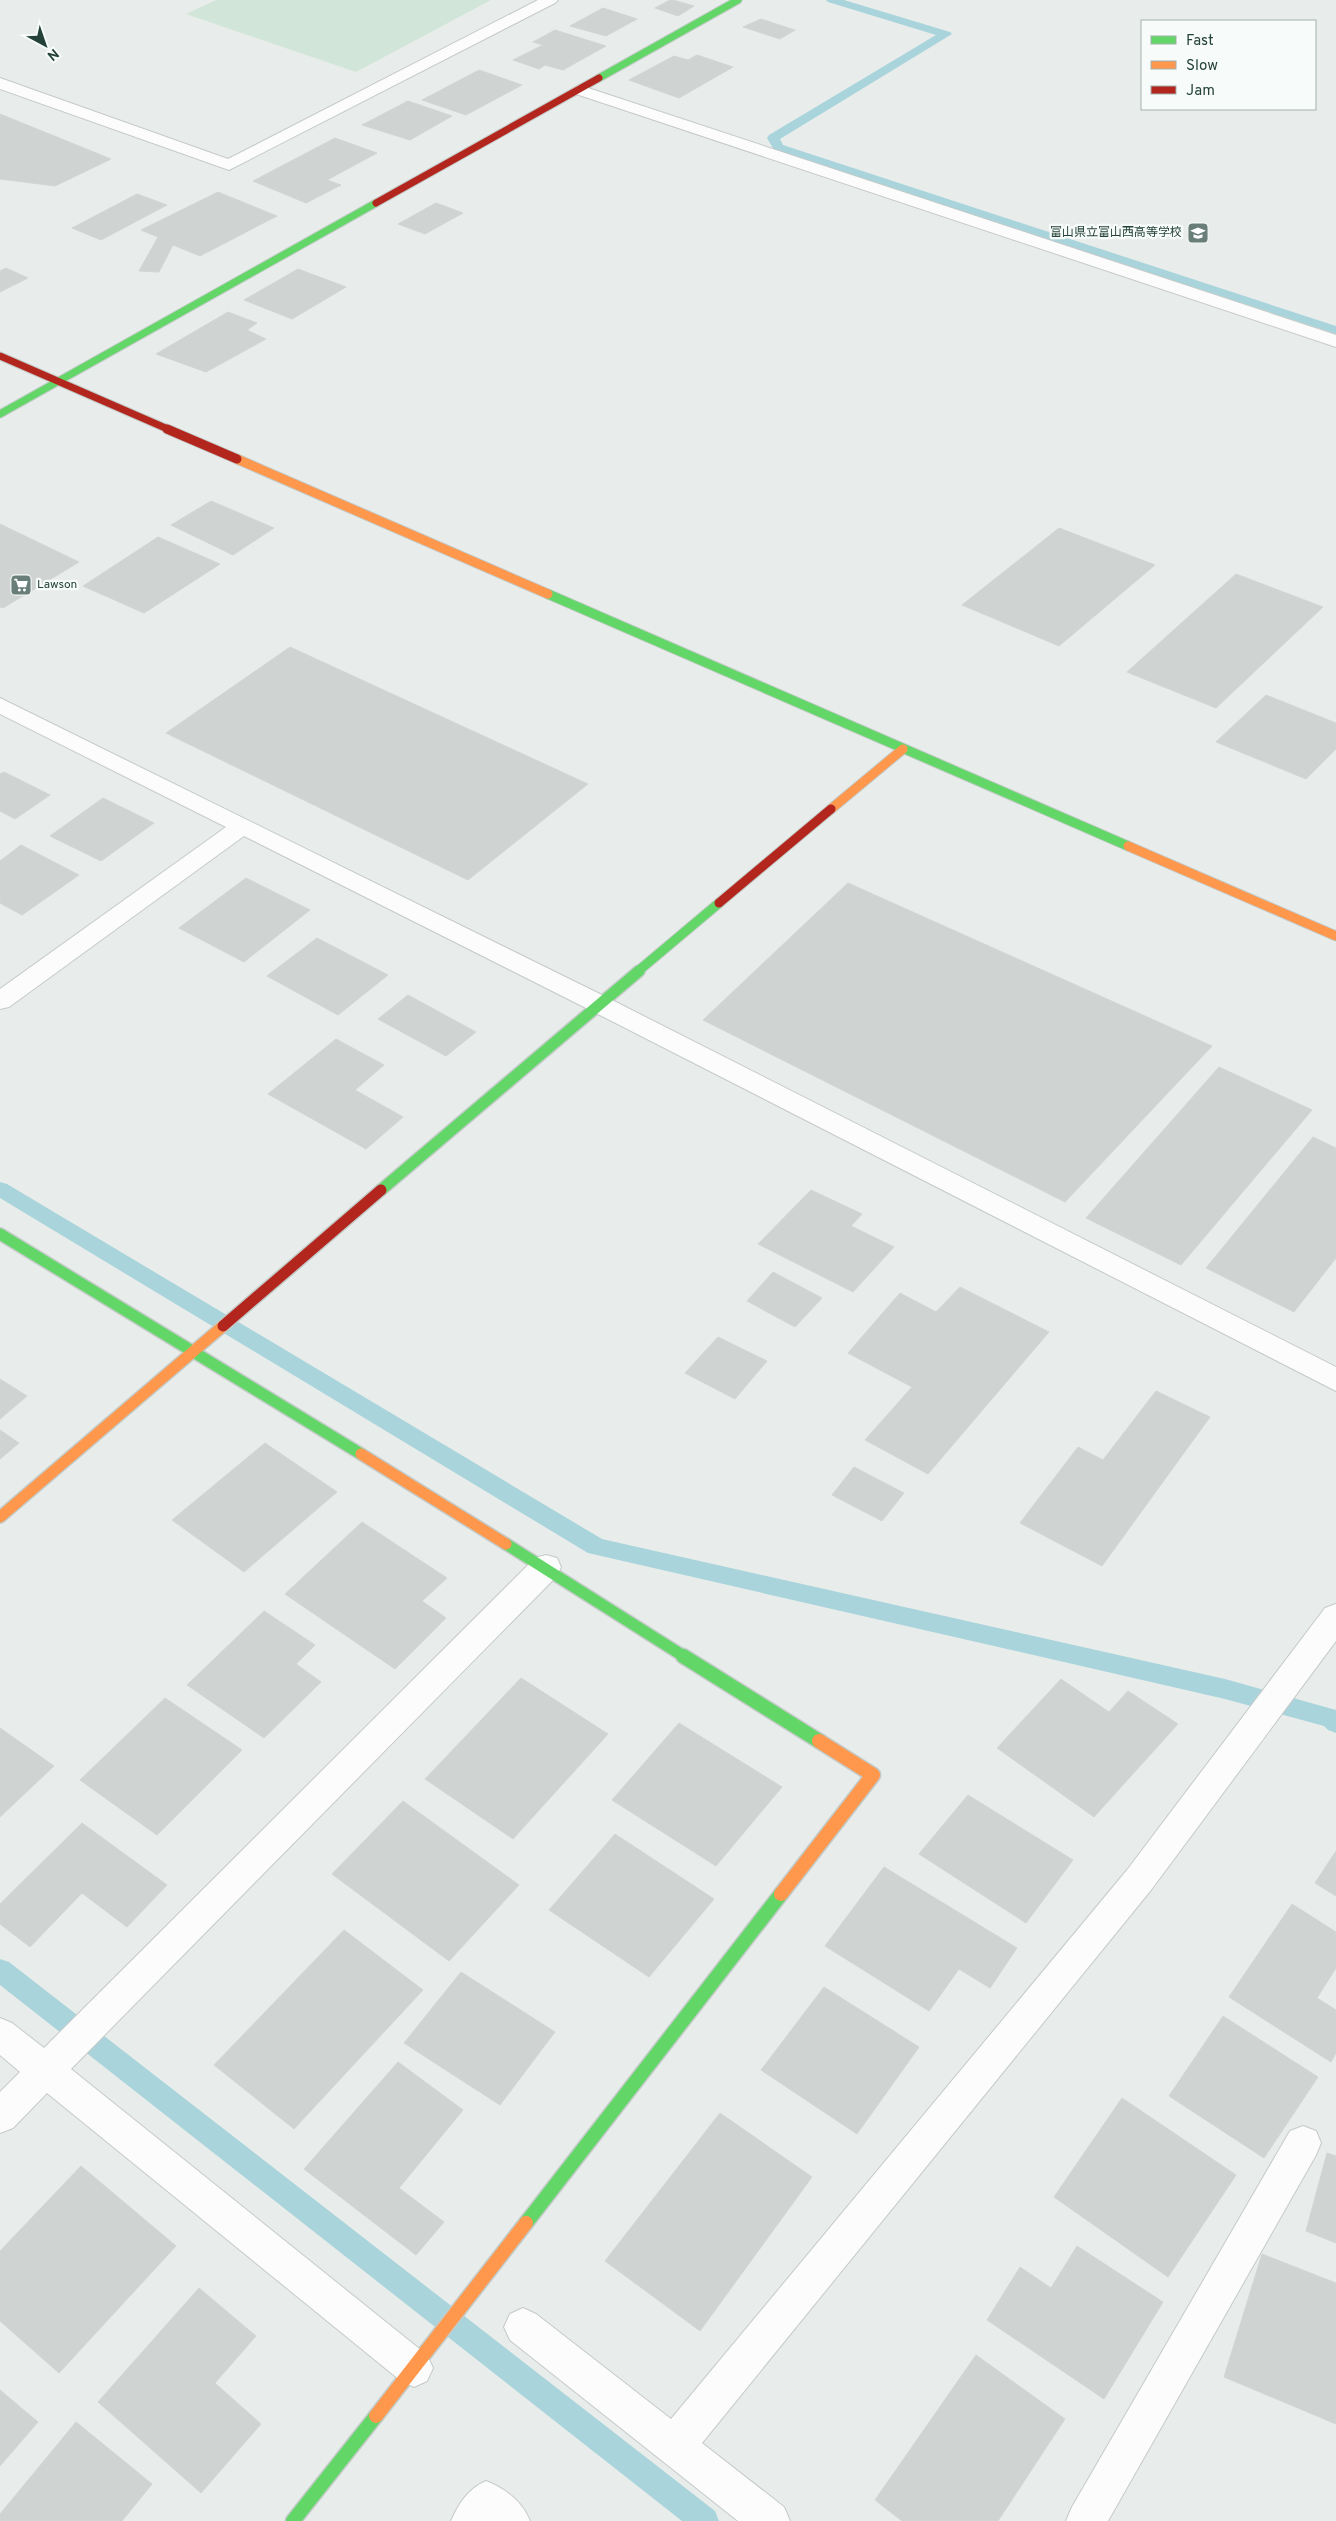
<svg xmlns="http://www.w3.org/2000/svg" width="1336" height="2521" viewBox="0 0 1336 2521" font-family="Overpass,'Noto Sans JP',sans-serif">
	<rect width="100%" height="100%" fill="#e8edeb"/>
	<path fill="#d1e6d8" d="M 216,0 L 491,0 L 356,72 L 186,14 Z"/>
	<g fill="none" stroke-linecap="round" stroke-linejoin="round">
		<g fill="#a9d4db" fill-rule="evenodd">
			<path d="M 826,0 L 844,0 L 950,32 L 952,34 L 780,139 L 783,145 L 1336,326 L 1336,334 L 774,150 L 767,138 L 769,135 L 936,35 L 828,2 Z"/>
			<path d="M 0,1182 L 7,1184 L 602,1539 L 1225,1679 L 1336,1710 L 1336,1733 L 1328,1730 L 1324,1726 L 1225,1699 L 588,1553 L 0,1198 Z"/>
			<path d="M 0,1959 L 9,1962 L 715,2511 L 719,2521 L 682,2521 L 0,1985 Z"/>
		</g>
	</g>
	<g fill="#cfd4d2" stroke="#d1d6d4">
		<path d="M 670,0 L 673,0 L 694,6 L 678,16 L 655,8 Z"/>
		<path d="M 603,8 L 637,19 L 606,36 L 570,26 Z"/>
		<path d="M 761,19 L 795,30 L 780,39 L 743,27 Z"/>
		<path d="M 555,30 L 606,46 L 563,70 L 545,65 L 539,69 L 513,60 L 543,45 L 533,42 Z"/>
		<path d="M 697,55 L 733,67 L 679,98 L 629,80 L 674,56 L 688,60 Z"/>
		<path d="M 479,70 L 522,85 L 466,115 L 422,100 Z"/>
		<path d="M 408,101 L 452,116 L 410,140 L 362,125 Z"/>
		<path d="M 0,114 L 111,159 L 55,186 L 0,179 Z"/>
		<path d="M 335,138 L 377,153 L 327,180 L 341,185 L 306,203 L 253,181 Z"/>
		<path d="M 218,192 L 277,216 L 200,256 L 173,245 L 159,272 L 139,271 L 158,237 L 141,230 Z"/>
		<path d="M 137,194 L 167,205 L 101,240 L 72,228 Z"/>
		<path d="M 436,203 L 463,213 L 425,234 L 398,224 Z"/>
		<path d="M 6,268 L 28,278 L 0,292 L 0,271 Z"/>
		<path d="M 298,269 L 346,287 L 292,319 L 244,300 Z"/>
		<path d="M 228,312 L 257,323 L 247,330 L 266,339 L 206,372 L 156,354 Z"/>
		<path d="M 211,501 L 274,528 L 233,555 L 171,525 Z"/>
		<path d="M 0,524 L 79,562 L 3,608 L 0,607 Z"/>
		<path d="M 1059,528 L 1155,565 L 1059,646 L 962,605 Z"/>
		<path d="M 158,537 L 220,564 L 144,613 L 83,586 Z"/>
		<path d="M 1236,574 L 1323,607 L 1216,708 L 1127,672 Z"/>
		<path d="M 290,647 L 588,784 L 468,880 L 166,733 Z"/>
		<path d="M 1266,695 L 1336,723 L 1336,749 L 1306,779 L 1216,742 Z"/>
		<path d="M 4,772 L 50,795 L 15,819 L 0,811 L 0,774 Z"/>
		<path d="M 103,798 L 154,823 L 101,861 L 50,836 Z"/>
		<path d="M 21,845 L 79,875 L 22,915 L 0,903 L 0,861 Z"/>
		<path d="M 246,878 L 310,910 L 244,962 L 179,928 Z"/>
		<path d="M 848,883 L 1212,1046 L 1065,1202 L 703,1020 Z"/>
		<path d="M 317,938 L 388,975 L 338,1015 L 267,976 Z"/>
		<path d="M 408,995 L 476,1032 L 446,1056 L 378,1019 Z"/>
		<path d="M 336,1039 L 384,1065 L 355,1090 L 403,1117 L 366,1149 L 268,1094 Z"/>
		<path d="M 1219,1067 L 1312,1110 L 1181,1265 L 1086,1218 Z"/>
		<path d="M 1313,1137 L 1336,1148 L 1336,1258 L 1294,1312 L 1206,1268 Z"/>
		<path d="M 811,1190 L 862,1214 L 851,1226 L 894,1247 L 853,1292 L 758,1244 Z"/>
		<path d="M 773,1272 L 822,1298 L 795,1327 L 747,1301 Z"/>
		<path d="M 960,1287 L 1049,1332 L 928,1474 L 865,1440 L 912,1387 L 848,1353 L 900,1293 L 936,1312 Z"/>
		<path d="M 718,1337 L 767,1361 L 735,1399 L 685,1373 Z"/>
		<path d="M 0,1379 L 27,1396 L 0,1419 Z"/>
		<path d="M 1156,1391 L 1210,1417 L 1102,1566 L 1020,1523 L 1078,1447 L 1103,1460 Z"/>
		<path d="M 0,1430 L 19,1443 L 0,1459 Z"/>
		<path d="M 265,1443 L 337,1492 L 244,1572 L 172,1520 Z"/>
		<path d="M 854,1467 L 904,1493 L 882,1521 L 832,1495 Z"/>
		<path d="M 362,1522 L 447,1578 L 422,1601 L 446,1618 L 395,1669 L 285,1594 Z"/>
		<path d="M 264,1611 L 315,1645 L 296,1664 L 321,1682 L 264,1738 L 187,1685 Z"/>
		<path d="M 521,1678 L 608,1734 L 513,1839 L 425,1779 Z"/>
		<path d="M 1061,1679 L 1109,1712 L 1128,1691 L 1178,1724 L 1094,1817 L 997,1748 Z"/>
		<path d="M 165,1698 L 242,1750 L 157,1835 L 80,1780 Z"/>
		<path d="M 679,1723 L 782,1787 L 716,1866 L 612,1800 Z"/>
		<path d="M 0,1728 L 54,1766 L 0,1817 Z"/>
		<path d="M 968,1795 L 1073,1860 L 1026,1923 L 919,1854 Z"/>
		<path d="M 403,1801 L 519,1885 L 449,1961 L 332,1874 Z"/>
		<path d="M 82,1823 L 167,1885 L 127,1927 L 82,1893 L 30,1947 L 0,1924 L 0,1904 Z"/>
		<path d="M 615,1834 L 714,1899 L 649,1977 L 549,1910 Z"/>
		<path d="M 1336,1851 L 1336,1896 L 1315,1883 Z"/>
		<path d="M 884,1867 L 1017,1948 L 990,1988 L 959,1969 L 929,2011 L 825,1946 Z"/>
		<path d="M 1292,1904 L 1336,1932 L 1336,1968 L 1317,1998 L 1336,2010 L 1336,2053 L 1331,2062 L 1229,1997 Z"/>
		<path d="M 344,1930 L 423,1990 L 294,2129 L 214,2065 Z"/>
		<path d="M 461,1972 L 555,2032 L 500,2105 L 404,2043 Z"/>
		<path d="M 824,1987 L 919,2047 L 857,2134 L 761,2070 Z"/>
		<path d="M 1223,2016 L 1318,2077 L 1264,2158 L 1169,2096 Z"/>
		<path d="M 398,2062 L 463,2110 L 399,2188 L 444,2222 L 416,2255 L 304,2169 Z"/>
		<path d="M 1122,2098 L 1236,2175 L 1168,2277 L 1054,2197 Z"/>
		<path d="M 720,2113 L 812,2177 L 700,2331 L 605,2261 Z"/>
		<path d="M 1327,2153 L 1336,2156 L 1336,2243 L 1306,2231 Z"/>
		<path d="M 81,2166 L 176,2246 L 59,2373 L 0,2321 L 0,2251 Z"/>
		<path d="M 1077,2246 L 1163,2302 L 1104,2399 L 987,2320 L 1020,2267 L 1051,2288 Z"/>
		<path d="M 1262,2254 L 1336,2283 L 1336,2424 L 1224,2377 Z"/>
		<path d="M 199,2288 L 256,2336 L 215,2383 L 261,2424 L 201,2493 L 98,2402 Z"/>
		<path d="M 976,2355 L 1065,2419 L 998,2521 L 902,2521 L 875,2500 Z"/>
		<path d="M 0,2390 L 38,2422 L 0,2466 Z"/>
		<path d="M 76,2422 L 152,2484 L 122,2521 L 0,2521 L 0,2514 Z"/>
	</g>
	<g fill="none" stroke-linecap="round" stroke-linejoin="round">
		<g stroke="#c5cac8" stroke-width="2">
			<path id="lane" d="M 486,2481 C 506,2489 522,2501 530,2521 L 451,2521 C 459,2503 468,2489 486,2481 Z"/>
		</g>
		<g stroke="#c5cac8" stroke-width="2">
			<g id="street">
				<path d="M 538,0 L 558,0 L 555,3 L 229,170 L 0,89 L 0,78 L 228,159 Z"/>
				<path d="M 579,85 L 1336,335 L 1336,347 L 573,93 L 571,90 Z"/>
				<path d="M 0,698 L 608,998 L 1336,1367 L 1336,1391 L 590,1010 L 244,836 L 9,1007 L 0,1009 L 0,989 L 226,827 L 0,714 Z"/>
				<path d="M 546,1555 L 557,1558 L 561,1567 L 557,1576 L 71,2069 L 427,2355 L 433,2368 L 427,2381 L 414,2387 L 401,2381 L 47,2093 L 13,2128 L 0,2133 L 0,2092 L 20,2072 L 0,2055 L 0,2018 L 12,2023 L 44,2048 L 535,1558 Z"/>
				<path d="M 1336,1604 L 1336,1641 L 1151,1890 L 702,2443 L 784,2507 L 790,2521 L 738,2521 L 510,2340 L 504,2327 L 510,2314 L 523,2308 L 536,2314 L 671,2419 L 1127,1870 L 1325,1608 Z"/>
				<path d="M 1303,2126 L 1316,2131 L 1321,2143 L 1316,2155 L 1108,2521 L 1066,2521 L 1072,2507 L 1290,2131 Z"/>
			</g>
		</g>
		<g stroke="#c3cbc8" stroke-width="9">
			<g id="fast-far3">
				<path d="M 599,78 L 738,0"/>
				<path d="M 0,414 L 376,203"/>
			</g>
		</g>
		<g stroke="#c3cbc8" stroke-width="11">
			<g id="fast-far2">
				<path d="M 548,594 L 1128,846"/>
				<path d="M 637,972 L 719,903"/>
			</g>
		</g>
		<g stroke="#c3cbc8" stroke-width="14">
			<g id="fast-far1">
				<path d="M 381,1190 L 639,971"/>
				<path d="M 0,1234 L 361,1454"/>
				<path d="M 506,1544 L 685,1657"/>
			</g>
		</g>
		<g stroke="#c3cbc8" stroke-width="17">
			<g id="fast">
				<path d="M 683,1656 L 819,1741"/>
				<path d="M 526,2223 L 781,1894"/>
				<path d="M 293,2521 L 376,2416"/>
			</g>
		</g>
		<g stroke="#c3cbc8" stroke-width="11">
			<g id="slow-far2">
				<path d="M 237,459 L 548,594"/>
				<path d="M 831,809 L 903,749"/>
				<path d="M 1128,846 L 1336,936"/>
			</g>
		</g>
		<g stroke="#c3cbc8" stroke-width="14">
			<g id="slow-far1">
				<path d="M 361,1454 L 506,1544"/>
				<path d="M 0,1517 L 223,1326"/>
			</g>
		</g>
		<g stroke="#c3cbc8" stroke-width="17">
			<g id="slow">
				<path d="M 781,1894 L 873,1775 L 819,1741"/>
				<path d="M 376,2416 L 526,2223"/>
			</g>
		</g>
		<g stroke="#c3cbc8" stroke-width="9">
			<g id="jam-far2">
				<path d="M 376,203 L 599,78"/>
				<path d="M 0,356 L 170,430"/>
			</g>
		</g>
		<g stroke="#c3cbc8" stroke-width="11">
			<g id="jam-far1">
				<path d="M 167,429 L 237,459"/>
				<path d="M 719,903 L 831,809"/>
			</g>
		</g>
		<g stroke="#c3cbc8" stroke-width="14">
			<path id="jam" d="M 223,1326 L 381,1190"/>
		</g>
		<use href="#lane" fill="#fcfcfc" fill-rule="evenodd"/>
		<use href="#street" fill="#fcfcfc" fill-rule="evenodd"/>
		<use href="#fast-far3" stroke="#63d668" stroke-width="7"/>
		<use href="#fast-far2" stroke="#63d668" stroke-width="9"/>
		<use href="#fast-far1" stroke="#63d668" stroke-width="11"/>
		<use href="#fast" stroke="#63d668" stroke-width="14"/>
		<use href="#slow-far2" stroke="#ff974d" stroke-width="9"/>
		<use href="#slow-far1" stroke="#ff974d" stroke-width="11"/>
		<use href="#slow" stroke="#ff974d" stroke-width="14"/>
		<use href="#jam-far2" stroke="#b3261e" stroke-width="7"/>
		<use href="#jam-far1" stroke="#b3261e" stroke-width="9"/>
		<use href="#jam" stroke="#b3261e" stroke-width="11"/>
	</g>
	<defs>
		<g id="school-square" transform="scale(1.125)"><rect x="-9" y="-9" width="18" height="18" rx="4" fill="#697e78" stroke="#f7fbf9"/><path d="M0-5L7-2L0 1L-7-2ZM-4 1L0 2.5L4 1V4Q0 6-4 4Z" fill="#fff"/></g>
		<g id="supermarket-square" transform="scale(1.125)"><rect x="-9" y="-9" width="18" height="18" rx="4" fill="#697e78" stroke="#f7fbf9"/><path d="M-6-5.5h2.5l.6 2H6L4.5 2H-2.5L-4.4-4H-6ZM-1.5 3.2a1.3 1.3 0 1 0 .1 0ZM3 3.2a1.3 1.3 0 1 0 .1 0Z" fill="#fff"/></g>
	</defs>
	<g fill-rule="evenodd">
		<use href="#school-square" x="1198" y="233"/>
		<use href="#supermarket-square" x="21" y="585"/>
	</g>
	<g text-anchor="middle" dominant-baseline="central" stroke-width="4.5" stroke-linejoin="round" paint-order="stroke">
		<g font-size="12" fill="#24423a" stroke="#f7fbf9" text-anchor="end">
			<text x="1182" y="233">富山県立富山西高等学校</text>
			<text x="37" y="585" text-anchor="start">Lawson</text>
		</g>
	</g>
	<rect x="1141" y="20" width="175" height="90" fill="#f7fbf9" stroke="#a3b1ad"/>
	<rect x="1151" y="36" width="25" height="8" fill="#63d668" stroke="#a3b1ad"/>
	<text x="1186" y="45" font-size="15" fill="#24423a">Fast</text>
	<rect x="1151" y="61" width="25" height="8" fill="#ff974d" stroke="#a3b1ad"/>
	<text x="1186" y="70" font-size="15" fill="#24423a">Slow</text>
	<rect x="1151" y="86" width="25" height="8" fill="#b3261e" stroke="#a3b1ad"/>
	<text x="1186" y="95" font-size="15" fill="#24423a">Jam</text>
	<g transform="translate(45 45) rotate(140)" stroke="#f7fbf9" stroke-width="4" paint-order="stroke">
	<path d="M0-4L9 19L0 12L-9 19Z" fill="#24423a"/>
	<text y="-8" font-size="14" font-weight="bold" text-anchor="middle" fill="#24423a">N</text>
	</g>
</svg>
